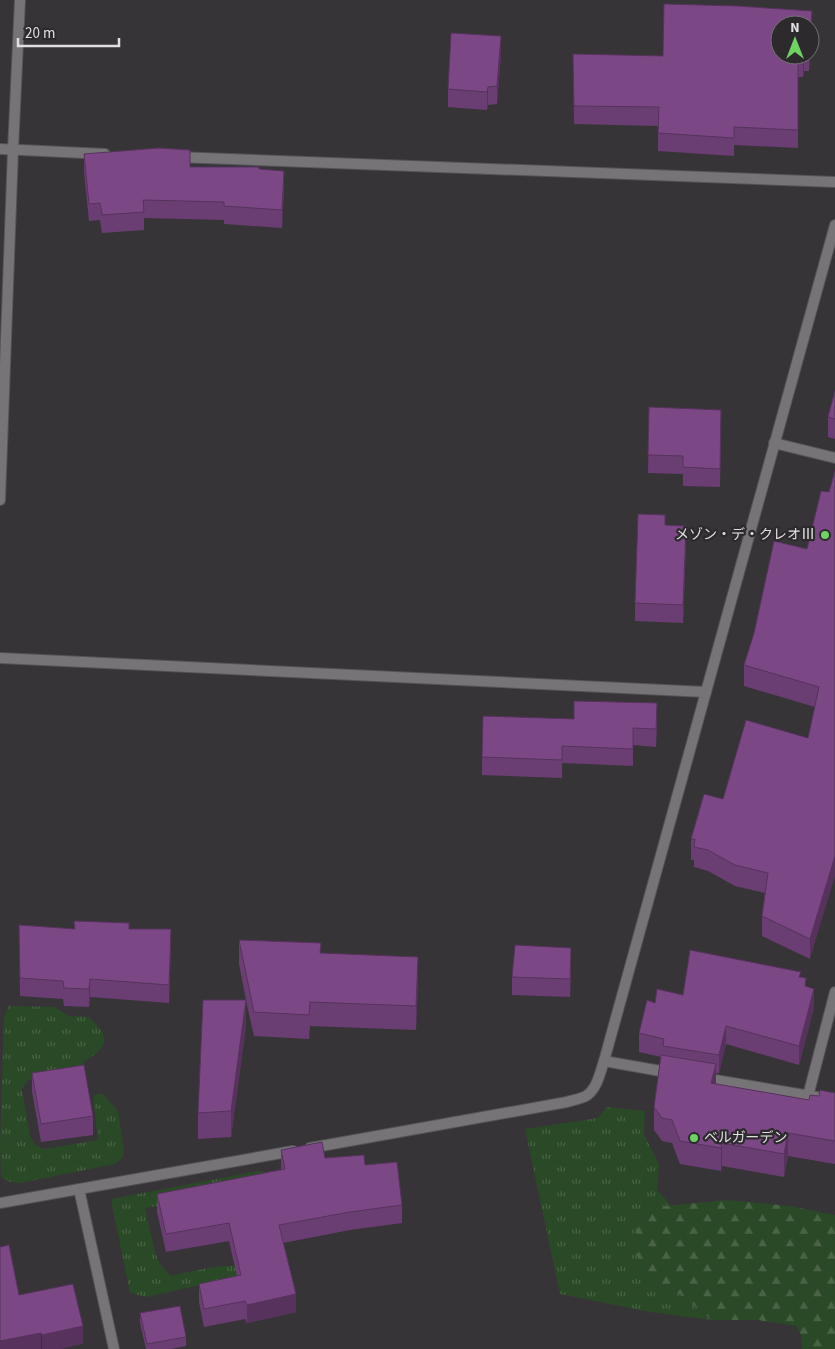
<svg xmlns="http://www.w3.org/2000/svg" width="835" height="1349" viewBox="0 0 835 1349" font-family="'Source Sans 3','Noto Sans JP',sans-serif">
	<defs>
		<pattern id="grass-tufts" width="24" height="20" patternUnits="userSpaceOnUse" patternTransform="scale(1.25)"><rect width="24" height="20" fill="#2a4926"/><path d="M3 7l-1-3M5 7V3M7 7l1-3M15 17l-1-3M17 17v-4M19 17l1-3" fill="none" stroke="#496345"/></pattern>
		<pattern id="forest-firs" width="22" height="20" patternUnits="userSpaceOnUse" patternTransform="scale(1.25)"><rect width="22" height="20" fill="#2a4926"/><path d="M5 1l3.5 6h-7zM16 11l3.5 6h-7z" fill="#496345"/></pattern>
	</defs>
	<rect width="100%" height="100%" fill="#373438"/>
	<g fill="url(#grass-tufts)">
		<path d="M 9,1006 L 54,1007 L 69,1016 L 89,1017 C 94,1023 103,1029 104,1037 C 106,1048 93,1057 84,1061 L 83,1071 L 73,1076 L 28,1080 L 22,1089 L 30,1136 L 35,1145 L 44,1149 L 98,1140 L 93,1096 L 102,1093 L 118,1111 L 124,1152 L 121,1159 L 115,1164 L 20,1183 L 10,1182 L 1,1177 L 0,1146 L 4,1017 Z"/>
		<path d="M 607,1107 L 645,1111 L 644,1134 L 659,1165 L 657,1190 L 671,1205 L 655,1207 L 681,1295 L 712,1320 L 650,1312 L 560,1294 L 525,1129 L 598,1118 Z"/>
		<path d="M 259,1171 L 266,1172 L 270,1180 L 269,1185 L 145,1208 L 155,1253 L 160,1264 L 171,1276 C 194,1270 215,1266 239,1265 L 239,1276 L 147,1297 L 130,1293 L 111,1199 Z"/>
	</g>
	<path fill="url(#forest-firs)" d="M 727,1200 L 790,1206 L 835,1215 L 835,1349 L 802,1349 L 801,1335 L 796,1326 L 758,1320 L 712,1320 L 681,1295 L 646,1274 L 636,1253 L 637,1225 L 655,1207 Z"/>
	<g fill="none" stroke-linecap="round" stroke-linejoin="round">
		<g stroke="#565356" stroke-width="12">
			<g id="minor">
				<path d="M 0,149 L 105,154"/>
				<path d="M 176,157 L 835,182"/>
				<path d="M 774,443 L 835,458"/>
				<path d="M 0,658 L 706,692"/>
				<path d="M 604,1061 L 672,1073"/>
				<path d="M 703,1078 L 835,1100"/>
				<path d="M 808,1096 L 835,992"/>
				<path d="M 79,1189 L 114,1349"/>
			</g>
		</g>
		<g stroke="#565356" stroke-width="12">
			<g id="tertiary">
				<path d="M 0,500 L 13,150 L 20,0"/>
				<path d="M 310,1148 L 567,1102 C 573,1100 580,1099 586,1096 C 597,1089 600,1073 604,1061 L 835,225"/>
				<path d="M 0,1203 L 293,1151"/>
			</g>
		</g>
		<use href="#minor" stroke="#767476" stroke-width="10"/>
		<use href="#tertiary" stroke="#767476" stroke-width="10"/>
	</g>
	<g fill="#6a3e72" fill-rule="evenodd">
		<path d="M 664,4 L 737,6 L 812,11 L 812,29 L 809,71 L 804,71 L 803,77 L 798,77 L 798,148 L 734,145 L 734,156 L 658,151 L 658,126 L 574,124 L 573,54 L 663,56 ZM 780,25 L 810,25 L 810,55 L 780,55 Z"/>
		<path d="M 501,54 L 497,104 L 488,105 L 487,110 L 448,107 L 448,89 Z"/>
		<path d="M 84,154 L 190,167 L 259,169 L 284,188 L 282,228 L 224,224 L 224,220 L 144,218 L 144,230 L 102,233 L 100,220 L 89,221 L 84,172 Z"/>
		<path d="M 835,390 L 835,439 L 828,437 L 828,417 Z"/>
		<path d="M 649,407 L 721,428 L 720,487 L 683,486 L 683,474 L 648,473 Z"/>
		<path d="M 829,492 L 810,959 L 762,936 L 762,916 L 765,893 L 735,886 L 708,871 L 694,867 L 694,860 L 691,860 L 691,839 L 723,799 L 808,738 L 815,707 L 744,686 L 744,665 L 807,549 Z"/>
		<path d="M 665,525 L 686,544 L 683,623 L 635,621 L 635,603 Z"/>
		<path d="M 574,719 L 657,721 L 656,747 L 633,745 L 633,766 L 562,763 L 562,778 L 482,775 L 482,757 Z"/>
		<path d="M 74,921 L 129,929 L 171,947 L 169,1003 L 90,997 L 89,1007 L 64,1006 L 63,999 L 20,996 L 19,925 L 74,929 Z"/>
		<path d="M 239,940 L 321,953 L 418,981 L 416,1030 L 310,1026 L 309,1039 L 254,1036 L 246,1001 L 246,1026 L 231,1137 L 198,1139 L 198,1113 L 246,1000 L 239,964 Z"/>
		<path d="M 571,966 L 570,997 L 512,995 L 512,977 Z"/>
		<path d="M 801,977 L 806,986 L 814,1007 L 799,1065 L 726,1044 L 719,1073 L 716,1073 L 716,1084 L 809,1100 L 819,1096 L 835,1093 L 835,1164 L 788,1156 L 784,1177 L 722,1166 L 721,1171 L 680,1164 L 672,1143 L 662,1141 L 654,1130 L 654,1107 L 661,1057 L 639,1052 L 639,1033 L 655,1003 L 683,995 Z"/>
		<path d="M 32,1073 L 93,1116 L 93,1135 L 41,1142 L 32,1091 Z"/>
		<path d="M 281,1150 L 365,1165 L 402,1205 L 402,1223 L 350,1230 L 283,1243 L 296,1312 L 247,1323 L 245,1319 L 204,1327 L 199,1302 L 199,1284 L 237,1276 L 229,1241 L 166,1252 L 157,1212 L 157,1194 L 281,1170 Z"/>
		<path d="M 140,1313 L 186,1337 L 186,1346 L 171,1349 L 146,1349 L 140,1323 Z"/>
	</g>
	<g fill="#56325d">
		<path d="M 812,11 L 812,29 L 809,71 L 809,55 L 810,55 L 810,39 Z"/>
		<path d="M 501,36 L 501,54 L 497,104 L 497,86 Z"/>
		<path d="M 804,55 L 804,71 L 803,77 L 803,59 Z"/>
		<path d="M 488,87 L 488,105 L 487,110 L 487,92 Z"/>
		<path d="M 284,171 L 284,188 L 282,228 L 282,210 Z"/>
		<path d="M 686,526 L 686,544 L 683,623 L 683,605 Z"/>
		<path d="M 835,856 L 835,876 L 810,959 L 810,939 Z"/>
		<path d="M 171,929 L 171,947 L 169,1003 L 169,985 Z"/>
		<path d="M 571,948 L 571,966 L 570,997 L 570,979 Z"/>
		<path d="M 418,957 L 418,981 L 416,1030 L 416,1006 Z"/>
		<path d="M 90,979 L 90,997 L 89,1007 L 89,989 Z"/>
		<path d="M 814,989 L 814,1007 L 799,1065 L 799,1046 Z"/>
		<path d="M 246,1000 L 246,1026 L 231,1137 L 231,1111 Z"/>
		<path d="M 726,1026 L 726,1044 L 719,1073 L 719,1055 Z"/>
		<path d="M 716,1064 L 716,1087 L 711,1083 Z"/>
		<path d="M 788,1133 L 788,1156 L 784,1177 L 784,1154 Z"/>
		<path d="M 722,1143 L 722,1166 L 721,1171 L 721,1148 Z"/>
		<path d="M 296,1294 L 296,1312 L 247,1323 L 247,1305 Z"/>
		<path d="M 83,1326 L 83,1344 L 61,1349 L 42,1349 L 42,1335 Z"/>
		<path d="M 41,1333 L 41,1349 L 0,1349 L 0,1341 Z"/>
	</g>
	<g fill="#7b4885" stroke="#56325d">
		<path d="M 664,4 L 737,6 L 812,11 L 810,39 L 810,25 L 780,25 L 780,55 L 804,55 L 803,59 L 798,59 L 798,130 L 734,127 L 734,138 L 658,133 L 659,107 L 574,106 L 573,54 L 663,56 Z"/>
		<path d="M 451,33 L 501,36 L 497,86 L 488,87 L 487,92 L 448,89 Z"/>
		<path d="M 159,148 L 190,150 L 190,167 L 259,167 L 259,169 L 284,171 L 282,210 L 224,206 L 224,202 L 143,200 L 144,212 L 102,215 L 100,203 L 89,204 L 84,154 Z"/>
		<path d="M 835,390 L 835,419 L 828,417 Z"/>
		<path d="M 649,407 L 721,410 L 720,469 L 683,467 L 683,456 L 648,455 Z"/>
		<path d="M 835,470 L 835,856 L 810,939 L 762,916 L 768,873 L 735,865 L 708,850 L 694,847 L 695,839 L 691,839 L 704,794 L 723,799 L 746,720 L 808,738 L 819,687 L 744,665 L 754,633 L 774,541 L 807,549 L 821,491 L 829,492 Z"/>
		<path d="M 638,514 L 665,515 L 665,525 L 686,526 L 683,605 L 635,603 Z"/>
		<path d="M 574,701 L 657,703 L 656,729 L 633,728 L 633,749 L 562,746 L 562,760 L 482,757 L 483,716 L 574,719 Z"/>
		<path d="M 74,921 L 129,923 L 129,929 L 171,929 L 169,985 L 90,979 L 89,989 L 64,988 L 63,981 L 20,978 L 19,925 L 75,929 Z"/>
		<path d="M 239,940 L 321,943 L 320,953 L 418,957 L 416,1006 L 310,1002 L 309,1015 L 254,1012 Z"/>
		<path d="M 515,945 L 571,948 L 570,979 L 512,977 Z"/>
		<path d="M 690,950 L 801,972 L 799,977 L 806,978 L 805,986 L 814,989 L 799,1046 L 726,1026 L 719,1055 L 663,1046 L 664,1039 L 639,1033 L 647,1000 L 655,1003 L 657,989 L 683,995 Z"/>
		<path d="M 203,1000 L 246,1000 L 231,1111 L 198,1113 Z"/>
		<path d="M 661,1055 L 716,1064 L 711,1083 L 809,1100 L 810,1095 L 819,1096 L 820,1090 L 835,1093 L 835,1141 L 788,1133 L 784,1154 L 722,1143 L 721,1148 L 680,1141 L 672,1120 L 662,1118 L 654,1107 Z"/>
		<path d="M 84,1065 L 93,1116 L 41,1124 L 32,1073 Z"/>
		<path d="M 322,1142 L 325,1158 L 364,1155 L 365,1165 L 397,1162 L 402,1205 L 350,1212 L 279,1225 L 296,1294 L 247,1305 L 245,1301 L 204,1309 L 199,1284 L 241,1275 L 229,1223 L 166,1234 L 157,1194 L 285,1169 L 281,1150 Z"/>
		<path d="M 9,1245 L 19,1295 L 73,1284 L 83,1326 L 42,1335 L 41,1333 L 0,1341 L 0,1247 Z"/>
		<path d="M 180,1306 L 186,1337 L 147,1344 L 140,1313 Z"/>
	</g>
	<g fill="#6ed361" stroke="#2d2a2e" stroke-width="2">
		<circle cx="825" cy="535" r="5"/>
		<circle cx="694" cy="1138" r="5"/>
	</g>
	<g text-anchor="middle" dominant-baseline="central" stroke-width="4.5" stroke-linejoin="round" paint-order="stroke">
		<g font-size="14" fill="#e1dfe1" stroke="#2d2a2e" text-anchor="end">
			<text x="815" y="535">メゾン・デ・クレオⅢ</text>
			<text x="704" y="1138" text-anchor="start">ベルガーデン</text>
		</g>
	</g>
	<g transform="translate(795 40)"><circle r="24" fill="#2d2a2e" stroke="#757276"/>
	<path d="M0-4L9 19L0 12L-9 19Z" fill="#6ed361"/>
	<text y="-8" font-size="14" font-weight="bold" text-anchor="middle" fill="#e1dfe1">N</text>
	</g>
	<path d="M18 38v8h101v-8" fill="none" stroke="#e1dfe1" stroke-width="2.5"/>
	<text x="25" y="38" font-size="15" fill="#e1dfe1" stroke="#2d2a2e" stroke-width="4" paint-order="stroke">20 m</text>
</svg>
